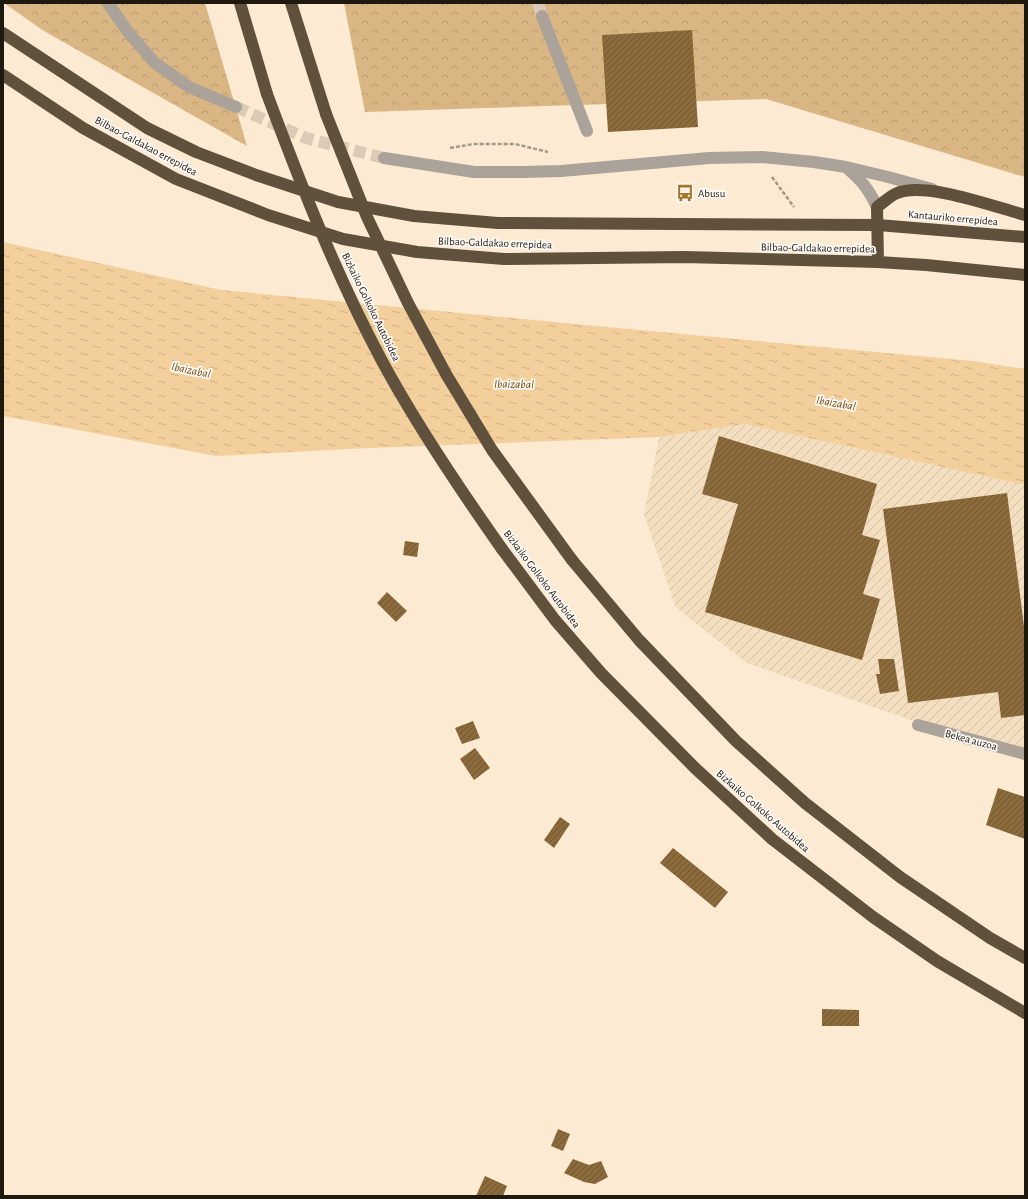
<svg xmlns="http://www.w3.org/2000/svg" width="1028" height="1199" viewBox="0 0 1028 1199" font-family="'Alegreya Sans',sans-serif">
	<defs>
		<pattern id="industrial-furrows" width="10" height="10" patternUnits="userSpaceOnUse"><rect width="10" height="10" fill="#f4dec0"/><path d="M-1 1l2-2M0 10L10 0M9 11l2-2" fill="none" stroke="#d1bea4"/></pattern>
		<pattern id="forest-crowns" width="20" height="18" patternUnits="userSpaceOnUse"><rect width="20" height="18" fill="#dab685"/><path d="M2 6a3 3 0 1 1 6 0M12 15a3 3 0 1 1 6 0" fill="none" stroke="#bb9c72"/></pattern>
		<pattern id="water-ripples" width="26" height="14" patternUnits="userSpaceOnUse"><rect width="26" height="14" fill="#f3cf9c"/><path d="M2 4q2-2 4 0t4 0M15 11q2-2 4 0t4 0" fill="none" stroke="#d0b185"/></pattern>
		<pattern id="building-hatch" width="6" height="6" patternUnits="userSpaceOnUse"><rect width="6" height="6" fill="#8b6a3b"/><path d="M-1 1l2-2M0 6l6-6M5 7l2-2" fill="none" stroke="#715630"/></pattern>
	</defs>
	<rect width="100%" height="100%" fill="#fcead2"/>
	<path fill="url(#industrial-furrows)" d="M 745,424 L 1025,485 L 1025,760 L 747,663 L 676,608 L 644,515 L 659,437 Z"/>
	<g fill="url(#forest-crowns)">
		<path d="M 4,3 L 205,3 L 247,146 L 44,31 Z"/>
		<path d="M 344,3 L 1025,3 L 1025,177 L 766,99 L 365,112 Z"/>
	</g>
	<path fill="url(#water-ripples)" d="M 3,242 L 221,290 L 596,326 L 973,361 L 1025,369 L 1025,485 L 745,424 L 659,437 L 369,448 L 216,456 L 3,416 Z"/>
	<g fill="url(#building-hatch)">
		<path d="M 692,30 L 698,127 L 608,132 L 602,35 Z"/>
		<path d="M 719,436 L 877,484 L 862,535 L 880,540 L 863,594 L 880,599 L 862,660 L 705,612 L 738,504 L 702,494 Z"/>
		<path d="M 1007,493 L 1025,634 L 1025,715 L 1001,718 L 998,692 L 908,703 L 883,509 Z"/>
		<path d="M 405,541 L 419,543 L 417,557 L 403,555 Z"/>
		<path d="M 387,592 L 407,611 L 396,622 L 377,603 Z"/>
		<path d="M 878,659 L 894,659 L 899,691 L 880,694 L 876,674 L 880,674 Z"/>
		<path d="M 473,721 L 480,738 L 462,744 L 455,728 Z"/>
		<path d="M 475,748 L 490,768 L 474,780 L 460,759 Z"/>
		<path d="M 998,788 L 1025,797 L 1025,839 L 986,825 Z"/>
		<path d="M 560,817 L 570,824 L 554,848 L 544,840 Z"/>
		<path d="M 673,848 L 728,892 L 715,908 L 660,863 Z"/>
		<path d="M 822,1009 L 859,1010 L 859,1026 L 822,1026 Z"/>
		<path d="M 558,1129 L 570,1134 L 563,1151 L 551,1146 Z"/>
		<path d="M 573,1159 L 589,1165 L 601,1161 L 608,1177 L 595,1184 L 584,1182 L 564,1173 Z"/>
		<path d="M 485,1176 L 507,1186 L 503,1196 L 476,1196 Z"/>
	</g>
	<g fill="none" stroke-linecap="round" stroke-linejoin="round">
		<g stroke="#dbcab5" stroke-width="12" stroke-dasharray="12 6" stroke-linecap="butt">
			<path d="M 538,3 L 542,16"/>
			<path d="M 236,107 L 306,138 L 384,158"/>
		</g>
		<g stroke="#a69886" stroke-width="2.5" stroke-dasharray="4 2" stroke-linecap="butt">
			<path d="M 450,148 L 474,144 L 515,144 L 548,152"/>
			<path d="M 772,177 L 794,207"/>
		</g>
		<g stroke="#aba399" stroke-width="12">
			<path d="M 108,3 L 128,32 L 155,63 L 189,87 L 236,107"/>
			<path d="M 542,16 L 587,131"/>
			<path d="M 384,158 L 474,172 L 524,172 L 561,171 L 709,158 L 762,157 L 814,162 L 846,167 L 888,177 L 932,189"/>
			<path d="M 848,169 C 862,181 870,191 877,207"/>
			<path d="M 918,725 L 1025,754"/>
		</g>
		<g stroke="#60513d" stroke-width="12">
			<path d="M 240,3 L 267,94"/>
			<path d="M 291,3 L 326,114"/>
			<path d="M 3,33 L 147,128 L 196,152 L 256,175 L 338,202 L 414,216 L 498,223 L 878,225 L 1025,237"/>
			<path d="M 3,75 L 83,128 L 176,179 L 268,215 L 343,239 L 417,252 L 504,259 L 684,257 L 878,262 L 926,265 L 1025,275"/>
			<path d="M 878,262 L 877,207 C 883,203 889,197 895,194 C 923,180 995,207 1025,215"/>
			<path d="M 502,549 L 555,620 L 601,673 L 695,768 L 772,839 L 873,917 L 937,961 L 1025,1013"/>
			<path d="M 572,560 L 639,640 L 736,741 L 805,803 L 900,877 L 990,938 L 1025,958"/>
		</g>
		<g stroke="#60513d" stroke-width="12">
			<path d="M 267,94 C 301,185 336,275 382,361 C 417,426 459,488 502,549"/>
			<path d="M 326,114 L 367,217 L 408,303 L 446,374 L 492,450 L 572,560"/>
		</g>
	</g>
	<defs>
		<g id="bus-bare" transform="scale(1.38)"><path d="M-5-6H5V4H4V6H2V4H-2V6H-4V4H-5ZM-3.5-4V0h7V-4ZM-3.5 1.2v1.5H-2V1.2ZM2 1.2v1.5H3.5V1.2Z" fill="#a47529" stroke="#fdf9f4" stroke-width="2.5" paint-order="stroke"/></g>
	</defs>
	<g fill-rule="evenodd">
		<use href="#bus-bare" x="685" y="193"/>
	</g>
	<g text-anchor="middle" dominant-baseline="central" stroke-width="3.5" stroke-linejoin="round" paint-order="stroke">
		<g font-size="11" fill="#1e180f" stroke="#fdf9f4">
			<text transform="translate(146 146) rotate(28)">Bilbao-Galdakao errepidea</text>
			<text transform="translate(953 218) rotate(5)">Kantauriko errepidea</text>
			<text transform="translate(495 243) rotate(2)">Bilbao-Galdakao errepidea</text>
			<text transform="translate(818 248) rotate(1)">Bilbao-Galdakao errepidea</text>
			<text transform="translate(371 307) rotate(64)">Bizkaiko Golkoko Autobidea</text>
			<text transform="translate(542 579) rotate(53)">Bizkaiko Golkoko Autobidea</text>
			<text transform="translate(971 740) rotate(15)">Bekea auzoa</text>
			<text transform="translate(763 811) rotate(41)">Bizkaiko Golkoko Autobidea</text>
		</g>
		<g font-size="11" fill="#1e180f" stroke="#fdf9f4" text-anchor="start">
			<text x="698" y="193">Abusu</text>
		</g>
		<g font-size="12" font-style="italic" fill="#6f4c10" stroke="#fdf9f4">
			<text transform="translate(191 370) rotate(12)">Ibaizabal</text>
			<text transform="translate(514 384) rotate(1)">Ibaizabal</text>
			<text transform="translate(836 403) rotate(10)">Ibaizabal</text>
		</g>
	</g>
	<rect width="1028" height="1199" fill="none" stroke="#1e180f" stroke-width="8"/>
</svg>
